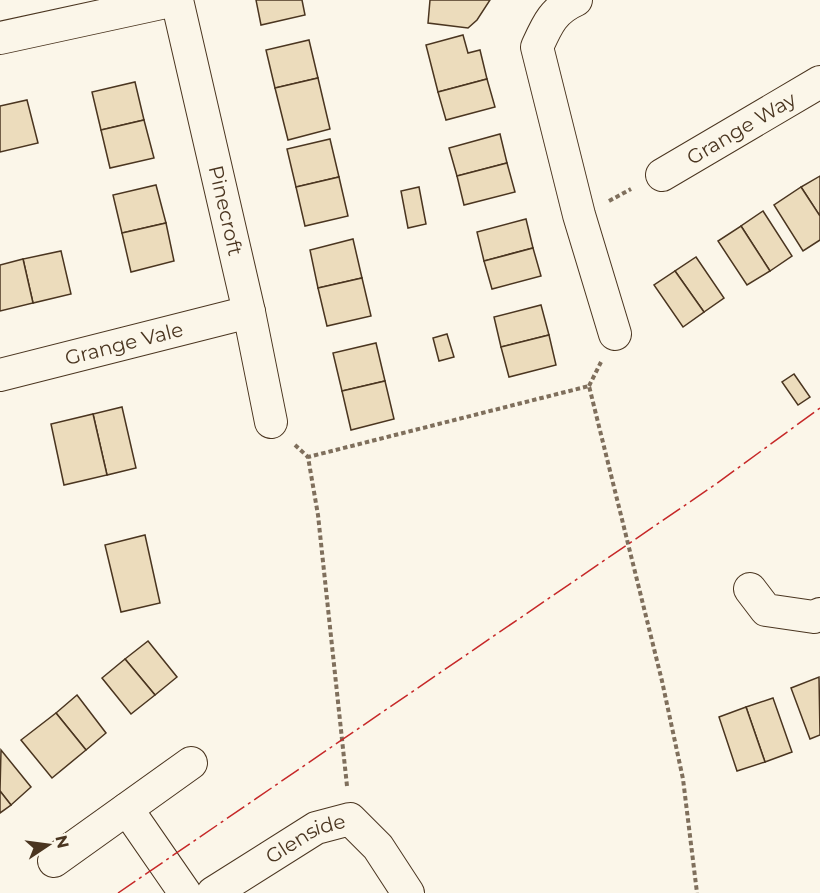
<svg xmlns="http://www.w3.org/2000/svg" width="820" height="893" viewBox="0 0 820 893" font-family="Montserrat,sans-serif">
	<rect width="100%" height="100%" fill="#fbf6e9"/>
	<g fill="#ecdcbc" stroke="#4a3520" stroke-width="1.5">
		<path d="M 256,0 L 302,0 L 305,15 L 261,25 Z"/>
		<path d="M 430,0 L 490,0 L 477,20 L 468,28 L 428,23 Z"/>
		<path d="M 463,35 L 468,53 L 480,50 L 487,79 L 438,92 L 426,45 Z"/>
		<path d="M 309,40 L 318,78 L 275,88 L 266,50 Z"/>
		<path d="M 318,78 L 330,129 L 288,140 L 275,88 Z"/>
		<path d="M 487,79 L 495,107 L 446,120 L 438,92 Z"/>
		<path d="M 135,82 L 144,120 L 101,130 L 92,92 Z"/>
		<path d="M 27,100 L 38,143 L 0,152 L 0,106 Z"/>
		<path d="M 144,120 L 154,158 L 110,168 L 101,130 Z"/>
		<path d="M 500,134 L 507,163 L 457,176 L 449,148 Z"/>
		<path d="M 330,139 L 339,177 L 296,187 L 287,149 Z"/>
		<path d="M 507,163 L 515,192 L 464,205 L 457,176 Z"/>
		<path d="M 820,176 L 820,216 L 801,187 Z"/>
		<path d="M 339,177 L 348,216 L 305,226 L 296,187 Z"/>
		<path d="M 156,185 L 166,223 L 122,233 L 113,195 Z"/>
		<path d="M 419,187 L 426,224 L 408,228 L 401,191 Z"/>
		<path d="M 801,187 L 820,216 L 820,240 L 803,251 L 774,205 Z"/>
		<path d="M 763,211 L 792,256 L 770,271 L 741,226 Z"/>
		<path d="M 526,219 L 533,248 L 484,261 L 477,232 Z"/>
		<path d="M 166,223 L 174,261 L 131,272 L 122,233 Z"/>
		<path d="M 741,226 L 770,271 L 747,285 L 718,241 Z"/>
		<path d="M 353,239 L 362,278 L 318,288 L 310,250 Z"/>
		<path d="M 533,248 L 541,276 L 492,289 L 484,261 Z"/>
		<path d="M 61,251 L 71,294 L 33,303 L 23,259 Z"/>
		<path d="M 696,257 L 724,298 L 704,312 L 675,271 Z"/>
		<path d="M 23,259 L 33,303 L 0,311 L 0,265 Z"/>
		<path d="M 675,271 L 704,312 L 683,327 L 654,285 Z"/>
		<path d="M 362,278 L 371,316 L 327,326 L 318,288 Z"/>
		<path d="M 541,305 L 549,335 L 501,347 L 494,317 Z"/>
		<path d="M 447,334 L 454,357 L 439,361 L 433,338 Z"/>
		<path d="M 549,335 L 556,365 L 509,377 L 501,347 Z"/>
		<path d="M 376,343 L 385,381 L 342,391 L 333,353 Z"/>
		<path d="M 794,374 L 810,397 L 798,405 L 782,382 Z"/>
		<path d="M 385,381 L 394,419 L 351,430 L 342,391 Z"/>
		<path d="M 122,407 L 136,468 L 107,475 L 93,414 Z"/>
		<path d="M 93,414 L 107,475 L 64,485 L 51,424 Z"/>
		<path d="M 145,535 L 160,603 L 121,612 L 105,545 Z"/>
		<path d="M 148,641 L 177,677 L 155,695 L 125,659 Z"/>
		<path d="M 125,659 L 155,695 L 131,714 L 102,678 Z"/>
		<path d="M 819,677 L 820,735 L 810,739 L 791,688 Z"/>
		<path d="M 77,695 L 106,733 L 86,750 L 56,713 Z"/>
		<path d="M 773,698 L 792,752 L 765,762 L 746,707 Z"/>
		<path d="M 746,707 L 765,762 L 737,771 L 719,717 Z"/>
		<path d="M 56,713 L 86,750 L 52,778 L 21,740 Z"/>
		<path d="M 1,750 L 31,787 L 11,805 L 0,791 Z"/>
		<path d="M 0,791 L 11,805 L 0,813 Z"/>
	</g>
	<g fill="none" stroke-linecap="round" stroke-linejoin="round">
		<g stroke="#4a3520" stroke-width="34">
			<g id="minor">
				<path id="s1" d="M 177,0 L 249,312 L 271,422"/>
				<path d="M 576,0 C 553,10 547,25 537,47 L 579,215 L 615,334"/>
				<path d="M 0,38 L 175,0"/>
				<path id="s2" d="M 662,175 L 820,82"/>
				<path id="s3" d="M 0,375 L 249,312"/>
				<path d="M 750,589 L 766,610 L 814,617 L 820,614"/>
				<path d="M 127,809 L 185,893"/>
				<path d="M 54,861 L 191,763"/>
				<path id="s4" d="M 213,893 L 316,828 L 350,819 L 378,847 L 408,893"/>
			</g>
		</g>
		<g stroke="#7f6f5c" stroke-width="4" stroke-dasharray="4.5 3" stroke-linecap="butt">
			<path d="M 609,201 L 631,189"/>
			<path d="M 589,386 L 601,362"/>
			<path d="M 295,445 L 308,457"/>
			<path d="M 347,786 L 318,515 L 308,457 L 589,386 L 662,681 L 683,779 L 697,893"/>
		</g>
		<use href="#minor" stroke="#fbf6e9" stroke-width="32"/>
		<path stroke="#c62828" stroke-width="1.5" stroke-dasharray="21 4.5 3 4.5" stroke-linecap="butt" d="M 118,893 L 716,484 L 820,408"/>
	</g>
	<g text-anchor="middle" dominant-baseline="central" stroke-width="4.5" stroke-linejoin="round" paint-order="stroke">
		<g font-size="20" fill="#4a3520" stroke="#fbf6e9">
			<text stroke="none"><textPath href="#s2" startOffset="92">Grange Way</textPath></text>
			<text stroke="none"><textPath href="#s1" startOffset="216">Pinecroft</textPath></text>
			<text stroke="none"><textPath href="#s3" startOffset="128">Grange Vale</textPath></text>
			<text stroke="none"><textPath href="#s4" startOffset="108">Glenside</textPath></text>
		</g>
	</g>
	<g transform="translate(48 845) rotate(77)" stroke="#fbf6e9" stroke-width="4.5" paint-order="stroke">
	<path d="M0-4.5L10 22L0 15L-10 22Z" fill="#4a3520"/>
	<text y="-9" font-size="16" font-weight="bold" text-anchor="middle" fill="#4a3520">N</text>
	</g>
</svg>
